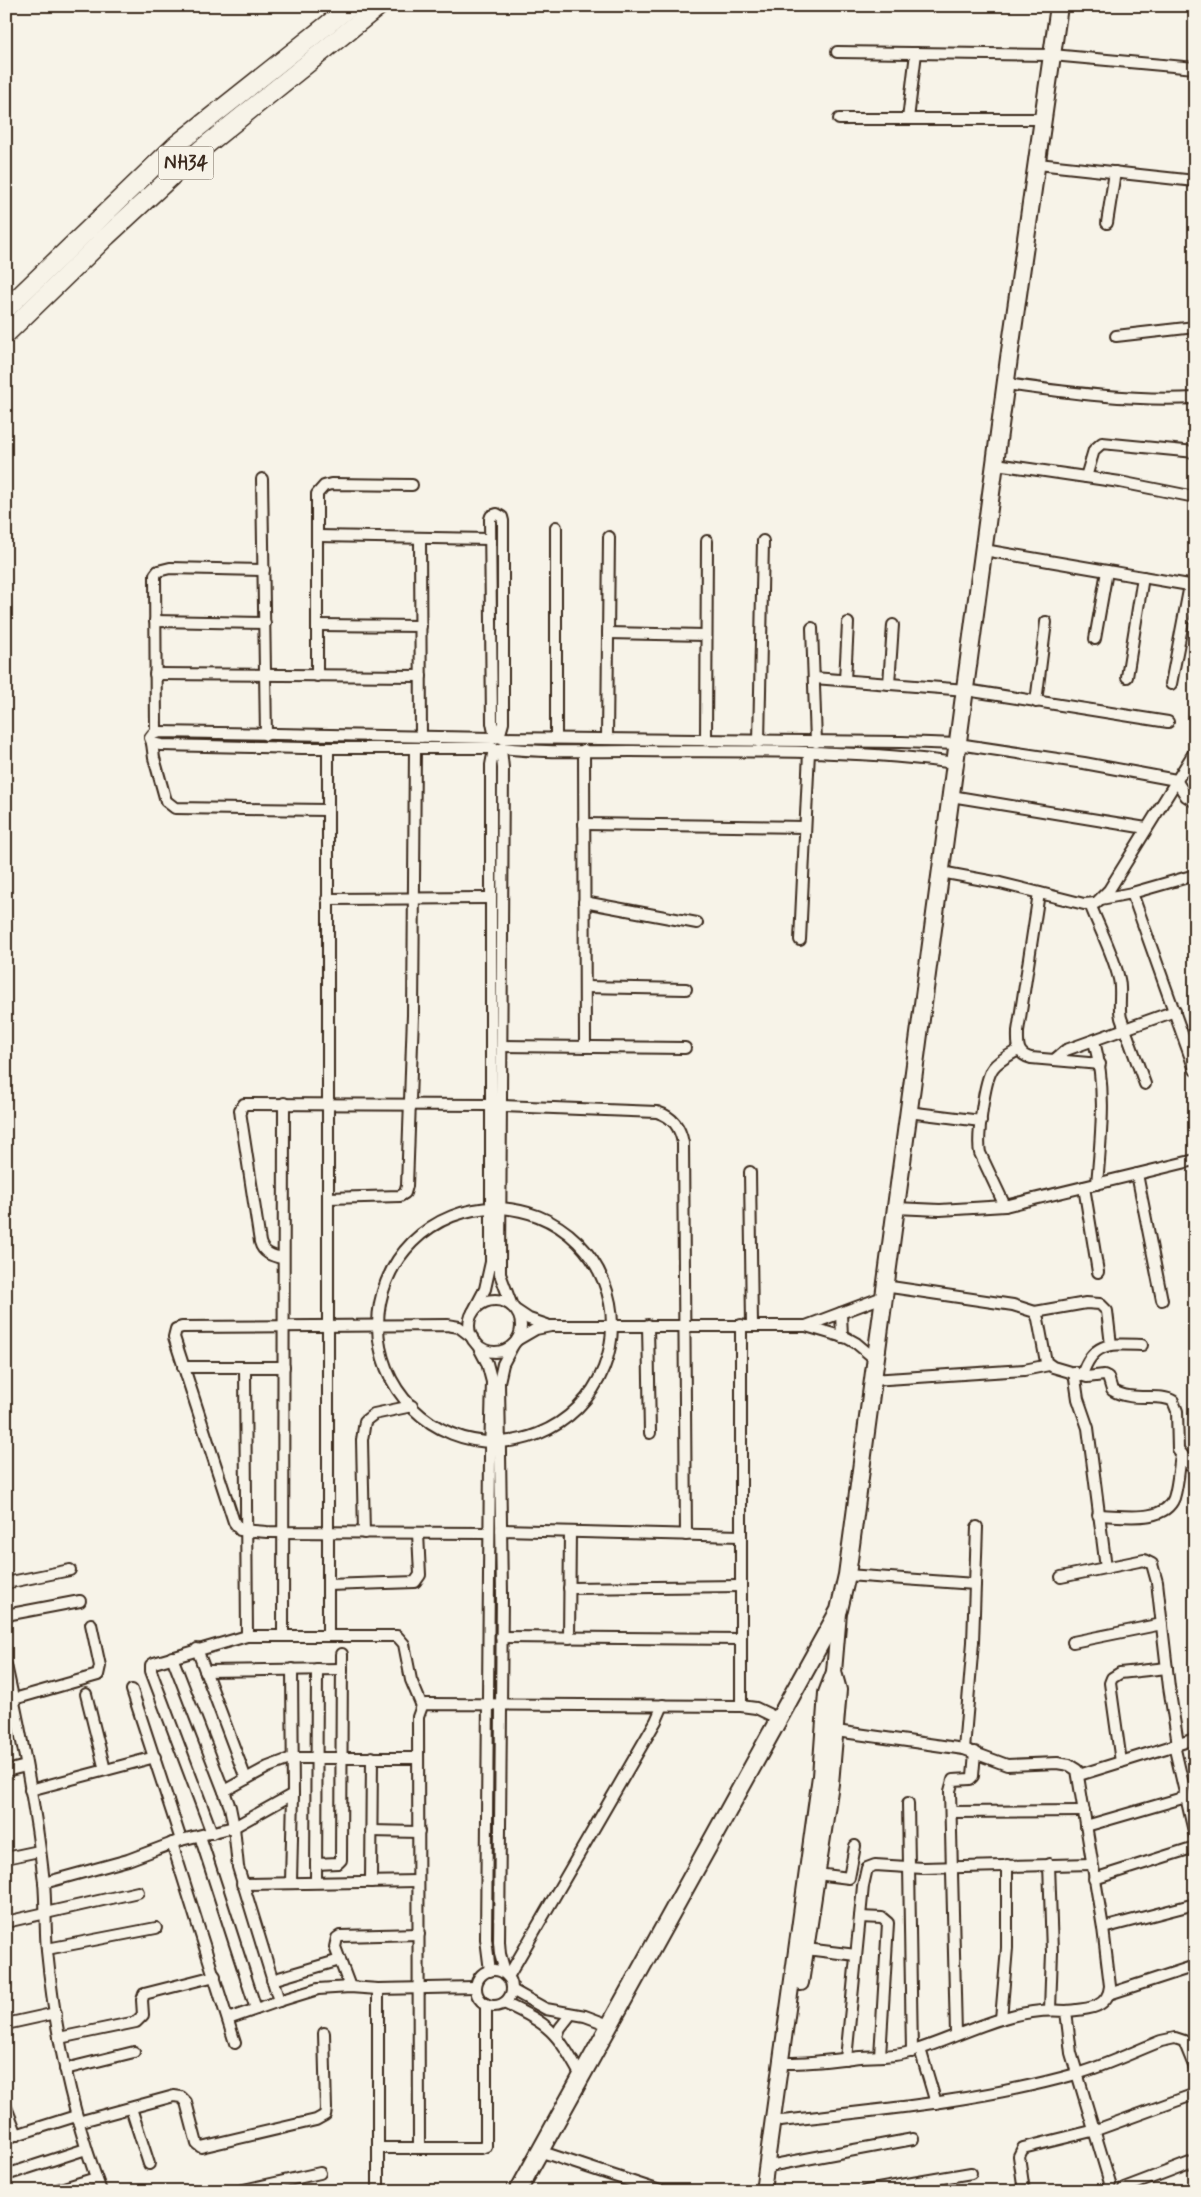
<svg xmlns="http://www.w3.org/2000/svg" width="1201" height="2197" viewBox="0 0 1201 2197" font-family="Mynerve,sans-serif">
	<rect width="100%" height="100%" fill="#f7f3e8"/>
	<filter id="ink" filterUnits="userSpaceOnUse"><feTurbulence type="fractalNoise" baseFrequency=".02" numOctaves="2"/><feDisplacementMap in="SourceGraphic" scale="10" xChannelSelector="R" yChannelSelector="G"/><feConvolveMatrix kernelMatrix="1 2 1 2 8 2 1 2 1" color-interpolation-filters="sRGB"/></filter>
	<g filter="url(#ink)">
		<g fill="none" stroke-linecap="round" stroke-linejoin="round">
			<g stroke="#3b2a1e" stroke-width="14">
				<g id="minor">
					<path d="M 837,52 L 1052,55 L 1195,68"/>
					<path d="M 839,119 L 1044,119"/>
					<path d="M 908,119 L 916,53"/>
					<path d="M 1038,164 L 1195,181"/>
					<path d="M 1107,223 L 1115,172"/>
					<path d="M 1116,336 L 1195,327"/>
					<path d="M 1007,384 C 1070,393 1131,401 1195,398"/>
					<path d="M 996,464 L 1120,482 L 1195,497"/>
					<path d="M 1086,477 L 1094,450 L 1102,443 L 1195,452"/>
					<path d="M 262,479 L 266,735"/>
					<path d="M 318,536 L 490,539"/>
					<path d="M 420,538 L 421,737"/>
					<path d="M 984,550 L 1195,586"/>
					<path d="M 155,621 L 265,623"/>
					<path d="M 317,625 L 421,626"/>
					<path d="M 812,628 L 816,742"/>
					<path d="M 608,633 L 705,635"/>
					<path d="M 1095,639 L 1107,571"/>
					<path d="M 155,674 L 421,676"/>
					<path d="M 317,676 L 317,494 L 324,486 L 331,484 L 412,485"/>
					<path d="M 1127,677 L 1143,577"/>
					<path d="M 814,678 L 966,690 L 1168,722"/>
					<path d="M 845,680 L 848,623"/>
					<path d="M 889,684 L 893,625"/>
					<path d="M 1171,684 L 1190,585"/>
					<path d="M 1036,702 L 1046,622"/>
					<path d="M 156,732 L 155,575 L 158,571 L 170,568 L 264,570"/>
					<path d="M 556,737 L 556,527"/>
					<path d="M 494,738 L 499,737 L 503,723 L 503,521 L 502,517 L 497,514 L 491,516 L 490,519 L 492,723 L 495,737"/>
					<path d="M 501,738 L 901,742 L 958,744 L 1084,763 L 1176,780 L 1186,796 L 1195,802"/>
					<path d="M 607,739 L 609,537"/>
					<path d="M 706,741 L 707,541"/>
					<path d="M 759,742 L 763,541"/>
					<path d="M 152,743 L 154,758 L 166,801 L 175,808 L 327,810"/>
					<path d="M 328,748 L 328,1634"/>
					<path d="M 493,748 L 303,748 L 161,745 L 152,743 L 150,738 L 153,734 L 160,732 L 493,738"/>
					<path d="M 503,748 C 545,753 589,751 631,751 C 740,752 848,748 956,763"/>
					<path d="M 501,749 L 503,768 L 500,1262 L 500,1274 L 512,1306"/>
					<path d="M 584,750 L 585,1047"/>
					<path d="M 951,796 L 1146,828"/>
					<path d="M 584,824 L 805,827"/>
					<path d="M 941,872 L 1000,883 L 1084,904 L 1096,903 L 1109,890 L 1195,751"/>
					<path d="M 1039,893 L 1018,1031 C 1018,1044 1016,1054 1031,1058 L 1100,1064"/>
					<path d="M 1132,893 L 1195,1070"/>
					<path d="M 327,899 L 490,898"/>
					<path d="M 1101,899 L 1132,893 L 1195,875"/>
					<path d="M 584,902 L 697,923"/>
					<path d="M 1090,904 C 1099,928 1113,953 1119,979 C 1122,992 1118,1005 1121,1018 L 1145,1084"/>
					<path d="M 800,940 L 809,752"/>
					<path d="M 585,987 L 686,989"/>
					<path d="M 1094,1041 C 1107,1089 1101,1135 1097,1184"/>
					<path d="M 502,1046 L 685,1048"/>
					<path d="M 1054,1060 L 1066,1050 L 1175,1011"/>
					<path d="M 501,1106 L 657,1112 C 673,1117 680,1127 683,1143 L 686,1535"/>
					<path d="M 908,1112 L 981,1121"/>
					<path d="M 750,1172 L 752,1325"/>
					<path d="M 1137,1174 L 1162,1300"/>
					<path d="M 1084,1187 L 1098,1272"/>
					<path d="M 328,1198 L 400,1196 L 405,1193 L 407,1186 L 413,1015 L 415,748"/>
					<path d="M 1005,1206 L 980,1153 C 977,1138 984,1080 993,1068 C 999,1060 1010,1055 1018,1050"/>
					<circle cx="495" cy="1325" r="117"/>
					<path d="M 895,1208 L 940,1210 L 1005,1206 L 1195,1160"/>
					<path d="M 282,1258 C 272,1256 263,1253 260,1242 L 241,1118 L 240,1110 L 244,1104 L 490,1105"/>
					<path d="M 884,1286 L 1013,1305 L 1035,1312 L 1038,1319 L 1046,1362 L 1053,1367 L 1087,1377 L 1104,1375 L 1108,1377 L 1112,1390 C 1133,1403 1159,1392 1173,1401 L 1177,1411 L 1178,1449 L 1195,1471"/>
					<circle cx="495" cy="1326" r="26"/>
					<path d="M 517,1311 L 529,1319 L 547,1325"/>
					<path d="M 473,1312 L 485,1289 L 491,1262 L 491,765 L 494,749"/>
					<path d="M 1035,1312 L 1086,1303 L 1100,1304 L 1107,1311 L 1111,1345"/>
					<path d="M 841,1313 L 842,1337"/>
					<path d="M 648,1325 L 650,1433"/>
					<path d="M 741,1325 L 741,1706"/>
					<path d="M 806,1326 L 883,1297"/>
					<path d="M 472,1337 L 459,1327 L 447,1325 L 182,1327 L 176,1329 L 174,1337 L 234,1522 L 240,1530 L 267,1532 L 489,1533"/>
					<path d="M 517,1340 L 536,1329 L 551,1326 L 806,1326 L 847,1338 L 856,1343 L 875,1359"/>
					<path d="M 477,1344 L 487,1363 L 492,1382 L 490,1455 L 486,1939 L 490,1971"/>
					<path d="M 183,1367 L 284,1367"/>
					<path d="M 245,1367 L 247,1636"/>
					<path d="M 1074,1372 L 1078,1399 L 1088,1428 L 1106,1568"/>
					<path d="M 1082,1375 C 1093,1341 1111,1344 1142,1345"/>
					<path d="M 872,1380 L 1024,1370 L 1049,1365"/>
					<path d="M 1098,1515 C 1121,1515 1164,1524 1174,1498 C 1178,1485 1179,1468 1181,1455"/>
					<path d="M 501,1530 L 741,1536"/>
					<path d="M 364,1533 L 362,1440 L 365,1421 L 374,1414 L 412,1406"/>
					<path d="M 847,1575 L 975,1584"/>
					<path d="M 1061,1577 L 1144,1560 L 1152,1564 L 1157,1582 L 1169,1687 L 1178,1744"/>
					<path d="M 6,1583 L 70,1570"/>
					<path d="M 328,1585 L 415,1582 L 420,1575 L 418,1533"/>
					<path d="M 569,1588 L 741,1586"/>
					<path d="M 6,1615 L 80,1601"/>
					<path d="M 283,1635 L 284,1103"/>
					<path d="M 501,1637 L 741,1639"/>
					<path d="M 569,1638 L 570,1532"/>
					<path d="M 1073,1642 L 1162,1624"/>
					<path d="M 197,1649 L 246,1779"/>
					<path d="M 172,1657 L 230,1807 L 234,1827 L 238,1867 L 279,2001"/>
					<path d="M 6,1665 C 22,1737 36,1809 44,1882 C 46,1905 45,1928 47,1951 C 55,2033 72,2113 101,2191"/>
					<path d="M 205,1671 L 342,1669"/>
					<path d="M 132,1690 L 181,1840"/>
					<path d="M 86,1694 L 105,1770"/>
					<path d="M 14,1699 L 98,1675 L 100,1666 L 91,1624"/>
					<path d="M 836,1731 L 964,1749 L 1007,1765 L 1057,1763 L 1069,1765 L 1077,1770 L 1103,1928 L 1110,1986 C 1108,2010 1085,2009 1066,2011"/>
					<path d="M 1174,1745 L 1195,1836"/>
					<path d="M 964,1749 L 973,1642 L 977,1527"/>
					<path d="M 1121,1762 L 1110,1683 L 1112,1678 L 1120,1673 L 1167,1668"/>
					<path d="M 6,1771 L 26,1766"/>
					<path d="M 1079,1775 L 1195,1739"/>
					<path d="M 30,1790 L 155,1757"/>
					<path d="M 224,1791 L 268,1767 L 292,1758 L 418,1758"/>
					<path d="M 908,1803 L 912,2052"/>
					<path d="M 951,1812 L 1084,1811"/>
					<path d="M 1086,1826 L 1186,1797"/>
					<path d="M 371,1831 L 419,1832"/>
					<path d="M 212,1833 L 151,1671 L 151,1665 L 154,1663 L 247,1636 L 397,1636 L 404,1644 L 411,1680 L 422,1706"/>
					<path d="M 200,1836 L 256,2009"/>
					<path d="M 172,1843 L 235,2043"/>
					<path d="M 6,1858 L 39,1851"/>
					<path d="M 316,1864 L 338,1863 L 341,1860 L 342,1654"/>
					<path d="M 1049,1864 L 1052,1952 L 1050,2010"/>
					<path d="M 817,1874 L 849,1878 L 855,1846"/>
					<path d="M 1094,1879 L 1195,1847"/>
					<path d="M 316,1881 L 317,1669"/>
					<path d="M 291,1882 L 293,1794 L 292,1669"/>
					<path d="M 371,1882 L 372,1757"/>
					<path d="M 44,1883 L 128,1860 L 181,1840 L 234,1827 L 293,1794"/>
					<path d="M 242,1884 L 418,1881"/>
					<path d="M 860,1917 L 882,1918 L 888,1923 L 880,2056"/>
					<path d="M 6,1922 L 138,1892"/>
					<path d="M 1103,1928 L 1195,1904"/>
					<path d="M 47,1949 L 156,1928"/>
					<path d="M 806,1949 L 856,1955"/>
					<circle cx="494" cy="1988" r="18"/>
					<path d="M 506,1975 L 500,1954 L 499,1942 L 502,1594 L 499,1382 L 503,1364 L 513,1345"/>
					<path d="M 508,1977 L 656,1721 L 663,1705"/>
					<path d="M 272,1980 L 340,1960"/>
					<path d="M 350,1987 L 335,1947 L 337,1938 L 340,1936 L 419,1934"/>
					<path d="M 512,1990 L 546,2009 L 585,2016 L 609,2025"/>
					<path d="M 1109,1994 L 1195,1966"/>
					<path d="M 504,2003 C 551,2025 556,2031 581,2076"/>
					<path d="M 228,2019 L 279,2001 L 318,1989 L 350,1987 L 378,1989 L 476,1987"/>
					<path d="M 1001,2019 L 1007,1948 L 1007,1865"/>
					<path d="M 6,2024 L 56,2013"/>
					<path d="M 956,2034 L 950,1791 L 953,1780 L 970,1779 L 973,1776 L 975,1752"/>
					<path d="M 557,2036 L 560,2028 L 571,2014"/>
					<path d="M 59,2038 L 136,2022 L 143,2015 L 142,2000 L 144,1994 L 215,1976"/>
					<path d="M 920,2049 L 936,2103"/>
					<path d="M 846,2059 L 863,1886 L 867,1868 L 875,1865 L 923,1868 L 1092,1864"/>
					<path d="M 781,2063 C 808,2064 833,2060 860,2057 C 878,2056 896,2057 913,2051 C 966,2035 1009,2006 1066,2011 L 1071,2053 L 1110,2183 L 1107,2191"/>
					<path d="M 65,2069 L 134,2052"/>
					<path d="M 6,2107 L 17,2135"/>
					<path d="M 131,2108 L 149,2164"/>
					<path d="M 781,2121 C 880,2110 980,2101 1076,2074 C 1105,2066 1133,2052 1161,2041 L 1175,2038 L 1184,2041 L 1195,2068"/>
					<path d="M 78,2122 L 174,2096 L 181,2097 L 186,2102 L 197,2144 L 201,2147 L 316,2120 L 325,2115 L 326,2109 L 324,2033"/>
					<path d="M 6,2138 L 76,2116"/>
					<path d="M 378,2148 L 481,2148 L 486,2146 L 486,2004"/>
					<path d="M 419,2148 L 418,1717 L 422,1706 L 426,1704 L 741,1706 L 756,1708 L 779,1719"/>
					<path d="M 539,2151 L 660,2191"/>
					<path d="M 774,2165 L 913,2139"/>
					<path d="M 6,2175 L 86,2149"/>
					<path d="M 1124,2188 L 1195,2161"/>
					<path d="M 54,2191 L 96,2178"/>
					<path d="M 239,2191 L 320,2173"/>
					<path d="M 378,2191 L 378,1989"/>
					<path d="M 866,2191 L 971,2173"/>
					<path d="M 1024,2191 L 1019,2156 L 1023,2148 L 1096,2130 L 1195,2094"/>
				</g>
			</g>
			<g stroke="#3b2a1e" stroke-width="18">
				<g id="tertiary">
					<path d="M 801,1983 L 831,1784 L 839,1690 L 834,1672"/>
					<path d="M 763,2191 L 820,1776 L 826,1693 L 834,1672 L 839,1613"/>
				</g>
			</g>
			<g stroke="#3b2a1e" stroke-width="20">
				<path id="primary" d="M 518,2191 L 839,1610 L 847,1575 L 1009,358 L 1059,6"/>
			</g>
			<g stroke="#3b2a1e" stroke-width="21">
				<g id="trunk">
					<path d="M 6,309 L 176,145 L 351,6"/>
					<path d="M 6,334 L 107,236 L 200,150 L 379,6"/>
				</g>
			</g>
			<use href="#minor" stroke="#f7f3e8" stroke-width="10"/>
			<use href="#tertiary" stroke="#f7f3e8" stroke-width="14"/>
			<use href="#primary" stroke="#f7f3e8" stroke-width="16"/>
			<use href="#trunk" stroke="#f7f3e8" stroke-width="18"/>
		</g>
	</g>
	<g text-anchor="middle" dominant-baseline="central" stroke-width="4" stroke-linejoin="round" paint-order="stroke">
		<rect fill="#f7f3e8" stroke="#73665b" stroke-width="1" x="158.5" y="146.5" width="55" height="33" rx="4"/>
		<g font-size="19" font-weight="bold" fill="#3b2a1e">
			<text x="186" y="163">NH34</text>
		</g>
	</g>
	<rect width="1201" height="2197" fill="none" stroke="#f7f3e8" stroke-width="25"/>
	<rect x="12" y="12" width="1176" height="2172" fill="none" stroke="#3b2a1e" stroke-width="2" filter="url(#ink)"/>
</svg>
